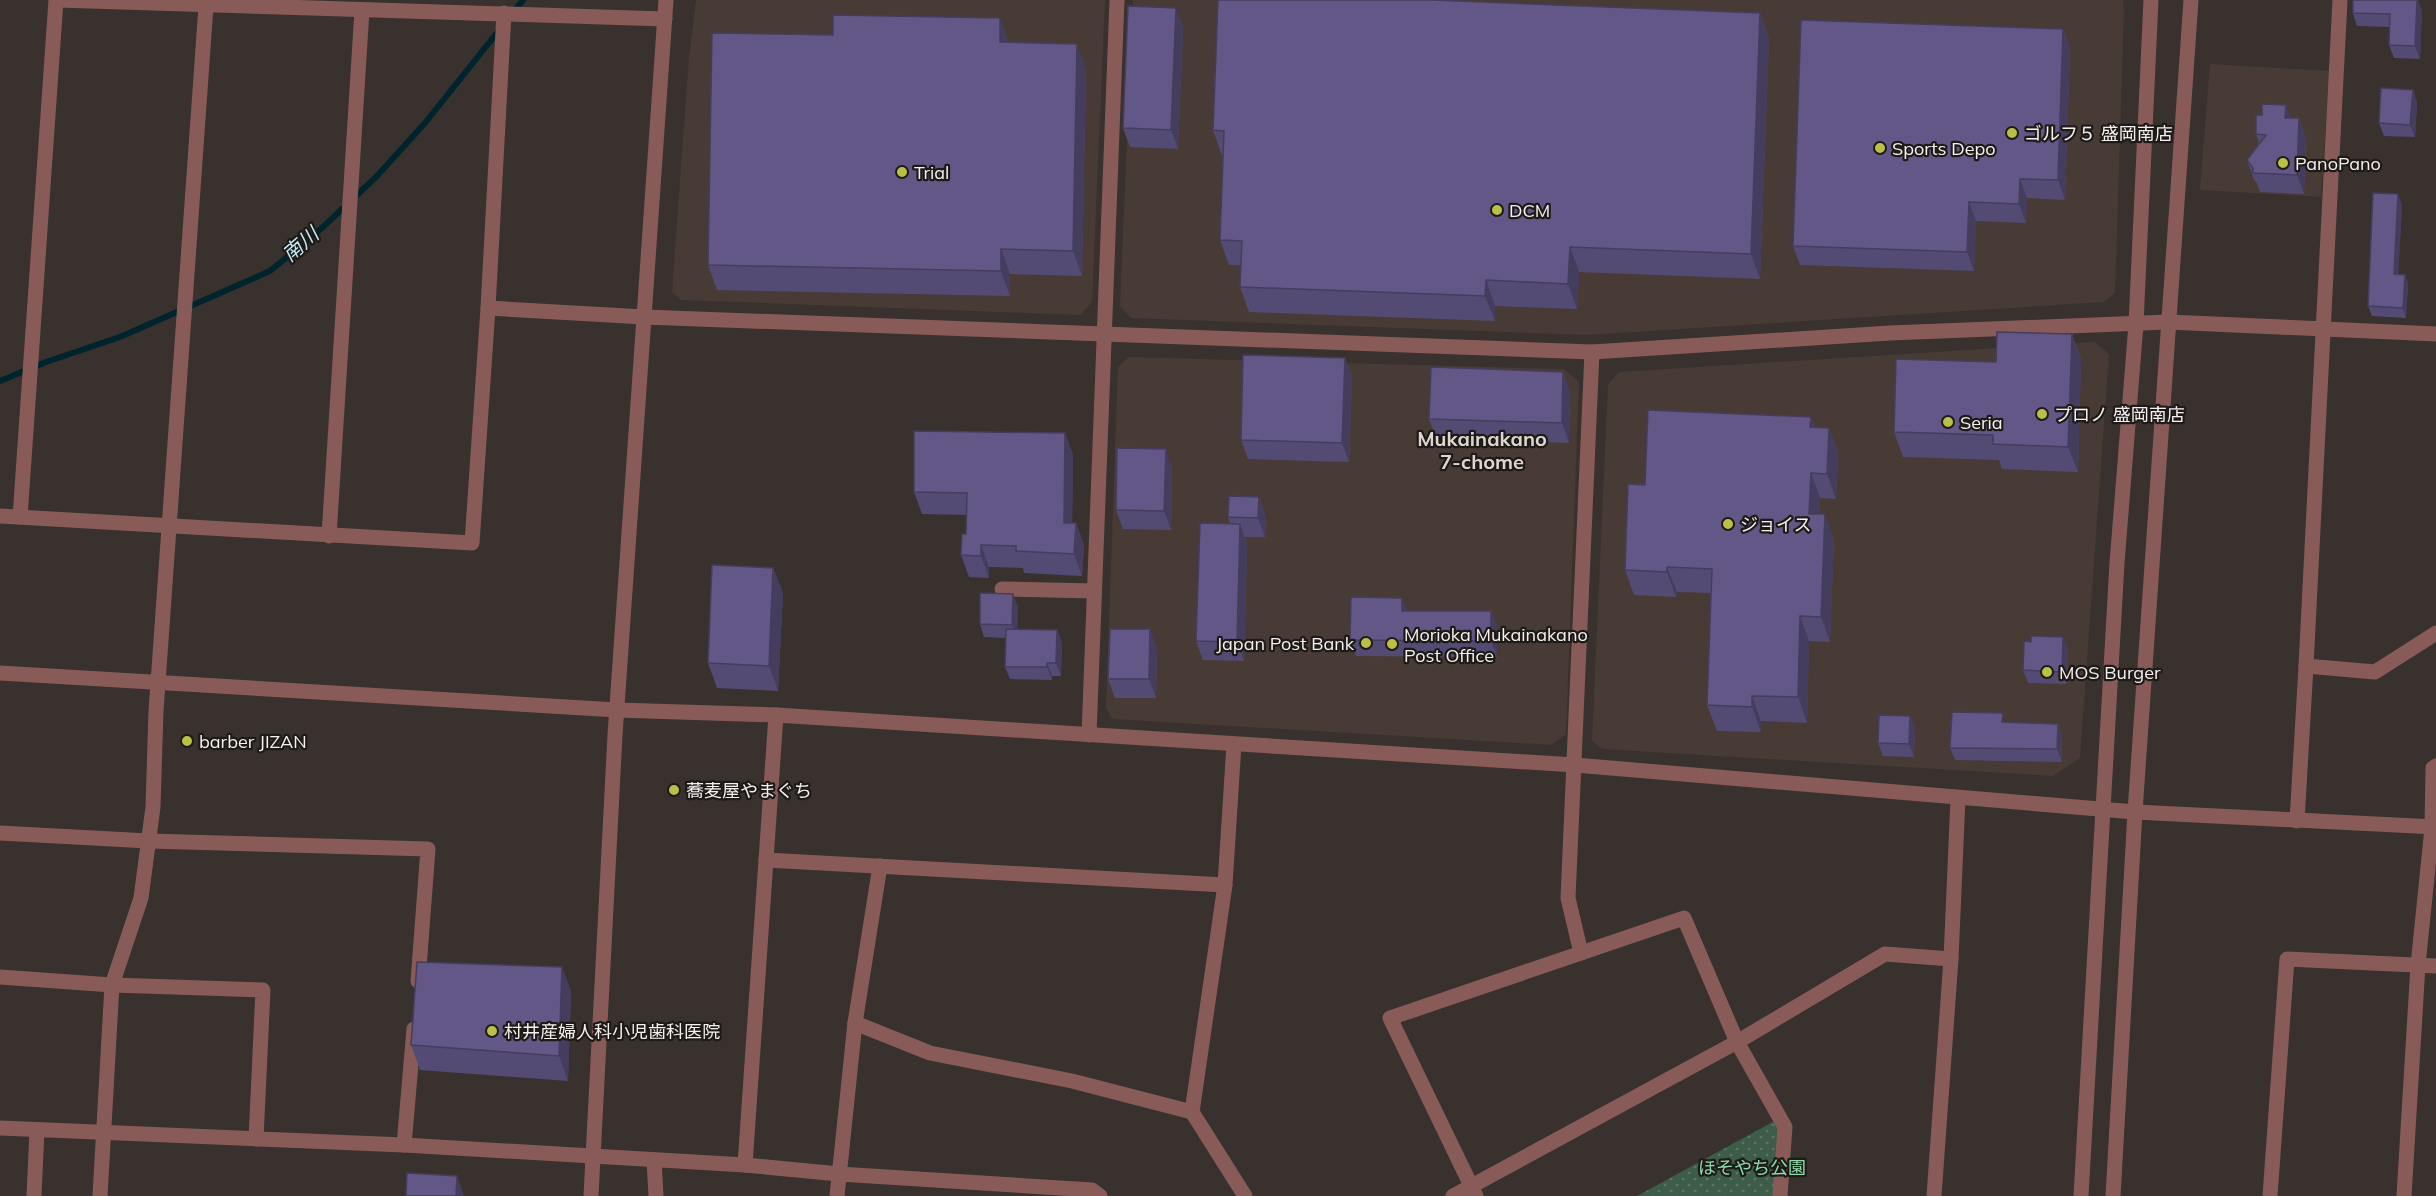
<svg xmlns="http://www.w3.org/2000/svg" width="2436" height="1196" viewBox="0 0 2436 1196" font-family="Mulish,'Noto Sans JP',sans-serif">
	<defs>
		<pattern id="park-dots" width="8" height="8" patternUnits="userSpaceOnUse" patternTransform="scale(1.5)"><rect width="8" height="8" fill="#3d5d48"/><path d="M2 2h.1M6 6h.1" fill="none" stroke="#5a7563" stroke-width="1.8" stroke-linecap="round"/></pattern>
	</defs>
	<rect width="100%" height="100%" fill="#38312e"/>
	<g fill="#483b35">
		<path d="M 696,0 L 1105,0 L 1092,302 L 1081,315 L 681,300 L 672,292 L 689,57 Z"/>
		<path d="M 1133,0 L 2123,0 L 2124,10 L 2115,293 L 2104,302 L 1586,335 L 1131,318 L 1120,306 Z"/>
		<path d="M 2210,64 L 2329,71 L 2321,197 L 2200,190 Z"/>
		<path d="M 2095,342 L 2109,354 L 2080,758 L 2053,776 L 1602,749 L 1592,741 L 1608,384 L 1619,372 Z"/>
		<path d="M 1129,357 L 1564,369 L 1579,382 L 1566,734 L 1552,745 L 1113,719 L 1106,709 L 1118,367 Z"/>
	</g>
	<path fill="url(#park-dots)" d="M 1780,1118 L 1780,1196 L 1637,1196 Z"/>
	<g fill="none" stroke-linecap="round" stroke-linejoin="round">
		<g stroke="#00242e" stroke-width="6">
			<path d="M 514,11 L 523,0"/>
			<path d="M 0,381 L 46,362 L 120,337 L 270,271 L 322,228 L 376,177 L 425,123 L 500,29"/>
		</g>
		<g stroke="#895b58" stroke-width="15">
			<path d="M 58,0 L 665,19"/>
			<path d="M 2340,0 L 2306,666 L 2375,672 L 2436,633"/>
			<path d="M 488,308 L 644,317 L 1592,352 L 1890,333 L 2168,322 L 2436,334"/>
			<path d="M 0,516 L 472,543 L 488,308 L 504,13"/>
			<path d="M 20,517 L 56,0"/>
			<path d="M 329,536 L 362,10"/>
			<path d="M 1002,589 L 1094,591"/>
			<path d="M 0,673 L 617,710 L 776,715 L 1575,765 L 2135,812 L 2436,827"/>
			<path d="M 776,715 L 766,860 L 1225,885"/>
			<path d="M 1089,735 L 1117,0"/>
			<path d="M 1234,744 L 1225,885 L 1192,1112 L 1245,1196"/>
			<path d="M 2297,821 L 2306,666"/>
			<path d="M 0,833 L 149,841 L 428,849 L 418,981"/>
			<path d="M 1581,953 L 1568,898 L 1592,352"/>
			<path d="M 0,977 L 112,985 L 263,990 L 256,1139"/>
			<path d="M 855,1023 L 930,1053 L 1072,1081 L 1192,1112"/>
			<path d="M 0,1128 L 404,1145 L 745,1165 L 766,860"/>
			<path d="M 404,1145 L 414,1029"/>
			<path d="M 654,1160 L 656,1196"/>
			<path d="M 745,1165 L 839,1174 L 1092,1190 L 1100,1196"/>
			<path d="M 34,1196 L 37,1130"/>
			<path d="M 100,1196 L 112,985 L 141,898 L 153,807 L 156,711 L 206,6"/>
			<path d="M 591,1196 L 615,735 L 666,0"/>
			<path d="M 837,1196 L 855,1023 L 880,866"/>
			<path d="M 1453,1196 L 1737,1042 L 1885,954 L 1951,959"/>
			<path d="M 1476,1196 L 1390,1018 L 1684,918 L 1737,1042 L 1785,1127 L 1780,1196"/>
			<path d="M 1934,1196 L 1951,959 L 1958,798"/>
			<path d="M 2081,1196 L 2117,563 L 2136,324 L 2151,0"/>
			<path d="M 2113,1196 L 2135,812 L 2191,0"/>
			<path d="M 2270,1196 L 2287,959 L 2436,966"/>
			<path d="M 2404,1196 L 2418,965 L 2432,828 L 2433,768 L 2436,766"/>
		</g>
	</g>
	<g fill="#544b74">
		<path d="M 2422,10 L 2420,59 L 2394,58 L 2389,45 L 2390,27 L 2357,26 L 2353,13 Z"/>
		<path d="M 1760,13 L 1769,38 L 1760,279 L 1579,272 L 1577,309 L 1495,306 L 1495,321 L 1249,312 L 1240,287 L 1241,265 L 1229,265 L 1220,240 L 1223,156 L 1222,156 L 1213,130 Z"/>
		<path d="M 1183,27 L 1178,149 L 1130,147 L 1123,128 Z"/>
		<path d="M 2063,29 L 2070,48 L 2065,200 L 2027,198 L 2026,223 L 1976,221 L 1974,271 L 1800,265 L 1793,246 Z"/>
		<path d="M 1009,42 L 1086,69 L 1082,276 L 1010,274 L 1010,296 L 717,290 L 708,265 Z"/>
		<path d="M 2413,90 L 2417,103 L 2415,137 L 2384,136 L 2379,123 Z"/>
		<path d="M 2290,118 L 2306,137 L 2304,194 L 2260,192 L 2257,183 L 2254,180 L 2247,160 L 2259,143 L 2256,134 Z"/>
		<path d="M 2402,204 L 2398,274 L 2405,275 L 2408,284 L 2406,318 L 2372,316 L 2368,306 Z"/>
		<path d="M 2072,334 L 2081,359 L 2078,472 L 2002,469 L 1999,460 L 1903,457 L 1894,432 L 1996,362 Z"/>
		<path d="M 1345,358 L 1352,377 L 1349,462 L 1248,459 L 1241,440 Z"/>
		<path d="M 1570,391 L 1569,443 L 1436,438 L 1429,419 Z"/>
		<path d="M 1814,428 L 1829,428 L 1838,453 L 1836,499 L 1820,498 L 1819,514 L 1834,539 L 1830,642 L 1809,641 L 1807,723 L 1761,721 L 1761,732 L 1717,731 L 1707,705 L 1711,593 L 1677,592 L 1676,597 L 1634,595 L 1625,570 L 1645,485 Z"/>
		<path d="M 1065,433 L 1073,455 L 1072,523 L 1076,523 L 1084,545 L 1082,576 L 1024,573 L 1023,568 L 989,567 L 989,578 L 969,577 L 961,555 L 966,534 L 967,515 L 922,514 L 914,492 Z"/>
		<path d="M 1172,468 L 1171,530 L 1123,529 L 1116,510 Z"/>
		<path d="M 1266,516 L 1265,537 L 1245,537 L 1247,544 L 1244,661 L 1203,660 L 1196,641 L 1230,524 L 1228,517 Z"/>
		<path d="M 773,568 L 783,593 L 778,691 L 717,688 L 708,663 Z"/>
		<path d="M 1402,598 L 1406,611 L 1491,611 L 1497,627 L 1497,657 L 1356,656 L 1350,640 Z"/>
		<path d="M 1018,607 L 1017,629 L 1057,630 L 1062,643 L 1061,676 L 1052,676 L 1052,680 L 1010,679 L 1005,667 L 1006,638 L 984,637 L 980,624 Z"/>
		<path d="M 1157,648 L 1156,698 L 1115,698 L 1108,679 Z"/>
		<path d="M 2068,650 L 2067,684 L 2028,683 L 2023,670 Z"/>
		<path d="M 1910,716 L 1915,729 L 1914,757 L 1883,756 L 1878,743 Z"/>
		<path d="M 2006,722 L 2058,724 L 2062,737 L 2062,762 L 1955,760 L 1950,748 Z"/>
		<path d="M 562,967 L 571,992 L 568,1081 L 420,1070 L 411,1045 Z"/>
	</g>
	<g fill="#453d5e">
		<path d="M 2417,0 L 2418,0 L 2422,10 L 2420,59 L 2415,46 Z"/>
		<path d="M 1176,8 L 1183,27 L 1178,149 L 1171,130 Z"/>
		<path d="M 1760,13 L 1769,38 L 1760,279 L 1751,254 Z"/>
		<path d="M 1000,18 L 1009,43 L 1000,42 Z"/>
		<path d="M 2063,29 L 2070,48 L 2065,200 L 2058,180 Z"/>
		<path d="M 1077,44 L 1086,69 L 1082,276 L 1073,251 Z"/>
		<path d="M 2413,90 L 2417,103 L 2415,137 L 2410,125 Z"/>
		<path d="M 2286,105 L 2293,124 L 2285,118 Z"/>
		<path d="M 2299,118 L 2306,137 L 2304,194 L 2297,175 Z"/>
		<path d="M 2020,179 L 2027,198 L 2026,223 L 2019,204 Z"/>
		<path d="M 2398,194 L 2402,204 L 2398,283 L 2394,274 Z"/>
		<path d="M 1969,202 L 1976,221 L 1974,271 L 1967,252 Z"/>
		<path d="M 1570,247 L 1579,272 L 1577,309 L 1568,284 Z"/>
		<path d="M 1001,249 L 1010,274 L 1010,296 L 1001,271 Z"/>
		<path d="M 2405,275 L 2408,284 L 2406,318 L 2403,308 Z"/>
		<path d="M 1486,280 L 1495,306 L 1495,321 L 1485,296 Z"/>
		<path d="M 2072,334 L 2081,359 L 2078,472 L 2068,447 Z"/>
		<path d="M 1345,358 L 1352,377 L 1349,462 L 1342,443 Z"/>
		<path d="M 1563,372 L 1570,391 L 1569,443 L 1562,423 Z"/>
		<path d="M 1811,417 L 1820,442 L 1810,427 Z"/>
		<path d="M 1829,428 L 1838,453 L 1836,499 L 1827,474 Z"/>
		<path d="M 1065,433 L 1073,455 L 1072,545 L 1064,523 Z"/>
		<path d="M 1166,449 L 1172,468 L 1171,530 L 1164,511 Z"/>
		<path d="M 1811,473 L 1820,498 L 1818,539 L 1809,514 Z"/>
		<path d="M 1259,497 L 1266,516 L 1265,537 L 1258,518 Z"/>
		<path d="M 1825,514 L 1834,539 L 1830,642 L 1821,617 Z"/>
		<path d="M 1076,523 L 1084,545 L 1082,576 L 1074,554 Z"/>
		<path d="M 1240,524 L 1247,544 L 1244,661 L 1237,642 Z"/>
		<path d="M 981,545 L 989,567 L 989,578 L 981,556 Z"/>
		<path d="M 1667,567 L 1677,592 L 1676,597 L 1667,572 Z"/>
		<path d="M 773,568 L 783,593 L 778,691 L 769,666 Z"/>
		<path d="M 1013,594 L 1018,607 L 1017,638 L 1012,625 Z"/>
		<path d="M 1402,598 L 1408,614 L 1402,611 Z"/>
		<path d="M 1491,611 L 1497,627 L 1497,657 L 1491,641 Z"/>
		<path d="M 1800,616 L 1809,641 L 1807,723 L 1798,697 Z"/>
		<path d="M 1150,629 L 1157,648 L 1156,698 L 1149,679 Z"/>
		<path d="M 1057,630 L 1062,643 L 1061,676 L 1056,663 Z"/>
		<path d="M 2063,637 L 2068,650 L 2067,684 L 2062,672 Z"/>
		<path d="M 1047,663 L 1052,676 L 1052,680 L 1047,667 Z"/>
		<path d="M 1752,696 L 1761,721 L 1761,732 L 1752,707 Z"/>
		<path d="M 1910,716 L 1915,729 L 1914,757 L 1909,744 Z"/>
		<path d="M 2058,724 L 2062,737 L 2062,762 L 2057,749 Z"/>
		<path d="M 562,967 L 571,992 L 568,1081 L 559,1056 Z"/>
		<path d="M 457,1176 L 464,1196 L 456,1196 Z"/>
	</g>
	<g fill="#625787" stroke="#453d5e" stroke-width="1.5">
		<path d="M 1218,0 L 1432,0 L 1760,13 L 1751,254 L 1570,247 L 1568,284 L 1486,280 L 1485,296 L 1240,287 L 1242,241 L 1220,240 L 1224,131 L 1213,130 Z"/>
		<path d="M 2353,0 L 2417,0 L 2415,46 L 2389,45 L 2390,14 L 2353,13 Z"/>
		<path d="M 1128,6 L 1176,8 L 1171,130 L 1123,128 Z"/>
		<path d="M 833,15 L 1000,18 L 1000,42 L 1077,44 L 1073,251 L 1001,249 L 1001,271 L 708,265 L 712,33 L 833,35 Z"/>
		<path d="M 1801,20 L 2063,29 L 2058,180 L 2020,179 L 2019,204 L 1969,202 L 1967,252 L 1793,246 Z"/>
		<path d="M 2381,88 L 2413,90 L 2410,125 L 2379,123 Z"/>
		<path d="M 2262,104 L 2286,105 L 2285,118 L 2299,118 L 2297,175 L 2253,173 L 2253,168 L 2247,160 L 2266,135 L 2256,134 L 2256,115 L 2262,115 Z"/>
		<path d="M 2373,193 L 2398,194 L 2394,274 L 2405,275 L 2403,308 L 2368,306 Z"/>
		<path d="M 1997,332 L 2072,334 L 2068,447 L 1993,444 L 1993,435 L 1894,432 L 1896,359 L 1996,362 Z"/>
		<path d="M 1243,355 L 1345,358 L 1342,443 L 1241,440 Z"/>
		<path d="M 1431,367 L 1563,372 L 1562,423 L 1429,419 Z"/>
		<path d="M 1648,410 L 1811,417 L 1810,427 L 1829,428 L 1827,474 L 1811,473 L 1809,514 L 1825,514 L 1821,617 L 1800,616 L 1798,697 L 1752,696 L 1752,707 L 1707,705 L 1712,569 L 1667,567 L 1667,572 L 1625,570 L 1628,484 L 1645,485 Z"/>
		<path d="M 914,431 L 1065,433 L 1064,523 L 1076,523 L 1074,554 L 1016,551 L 1016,546 L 981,545 L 981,556 L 961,555 L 962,534 L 966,534 L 967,493 L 914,492 Z"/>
		<path d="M 1117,448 L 1166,449 L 1164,511 L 1116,510 Z"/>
		<path d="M 1229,496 L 1259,497 L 1258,518 L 1228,517 Z"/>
		<path d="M 1200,523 L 1240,524 L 1237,642 L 1196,641 Z"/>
		<path d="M 712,565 L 773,568 L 769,666 L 708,663 Z"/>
		<path d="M 980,593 L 1013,594 L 1012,625 L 980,624 Z"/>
		<path d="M 1351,597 L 1402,598 L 1402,611 L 1491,611 L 1491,641 L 1350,640 Z"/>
		<path d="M 1006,629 L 1057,630 L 1056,663 L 1047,663 L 1047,667 L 1005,667 Z"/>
		<path d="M 1110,629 L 1150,629 L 1149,679 L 1108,679 Z"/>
		<path d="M 2031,636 L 2063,637 L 2062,672 L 2023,670 L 2024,641 L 2031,642 Z"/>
		<path d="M 1952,712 L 2003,713 L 2002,722 L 2058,724 L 2057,749 L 1950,748 Z"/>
		<path d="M 1879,715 L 1910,716 L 1909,744 L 1878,743 Z"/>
		<path d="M 417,962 L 562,967 L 559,1056 L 411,1045 Z"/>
		<path d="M 407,1173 L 457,1176 L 456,1196 L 406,1196 Z"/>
	</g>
	<g fill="#bac045" stroke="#1d1a18" stroke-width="2">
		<circle cx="2012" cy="133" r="6"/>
		<circle cx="1880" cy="148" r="6"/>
		<circle cx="2283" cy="163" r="6"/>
		<circle cx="902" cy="172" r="6"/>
		<circle cx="1497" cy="210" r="6"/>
		<circle cx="2042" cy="414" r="6"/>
		<circle cx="1948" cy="422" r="6"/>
		<circle cx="1728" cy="524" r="6"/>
		<circle cx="1366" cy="643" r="6"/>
		<circle cx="1392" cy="644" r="6"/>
		<circle cx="2047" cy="672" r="6"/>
		<circle cx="187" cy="741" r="6"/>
		<circle cx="674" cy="790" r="6"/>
		<circle cx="492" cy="1031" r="6"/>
	</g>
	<g text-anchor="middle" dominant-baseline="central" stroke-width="4.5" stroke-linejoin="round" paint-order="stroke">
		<g font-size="18" fill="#f5f0ee" stroke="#1d1a18" text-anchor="start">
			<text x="2024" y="133">ゴルフ５ 盛岡南店</text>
			<text x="1892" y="148">Sports Depo</text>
			<text x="2295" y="163">PanoPano</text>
			<text x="914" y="172">Trial</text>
			<text x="1509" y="210">DCM</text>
			<text x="2054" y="414">プロノ 盛岡南店</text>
			<text x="1960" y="422">Seria</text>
			<text x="1740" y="524">ジョイス</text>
			<text x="1404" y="634">Morioka Mukainakano<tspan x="1404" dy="21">Post Office</tspan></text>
			<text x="1354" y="643" text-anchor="end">Japan Post Bank</text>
			<text x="2059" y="672">MOS Burger</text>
			<text x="199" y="741">barber JIZAN</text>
			<text x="686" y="790">蕎麦屋やまぐち</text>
			<text x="504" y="1031">村井産婦人科小児歯科医院</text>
		</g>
		<g font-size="18" fill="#8ddcaa" stroke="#1d1a18">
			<text x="1752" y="1167">ほそやち公園</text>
		</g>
		<g font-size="20" font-style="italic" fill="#c5eaf6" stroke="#1d1a18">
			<text transform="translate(300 244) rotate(-41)">南川</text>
		</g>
		<g font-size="20" font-weight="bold" fill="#ded5d0" stroke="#1d1a18">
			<text x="1482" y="438">Mukainakano<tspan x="1482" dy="23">7-chome</tspan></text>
		</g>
	</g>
</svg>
